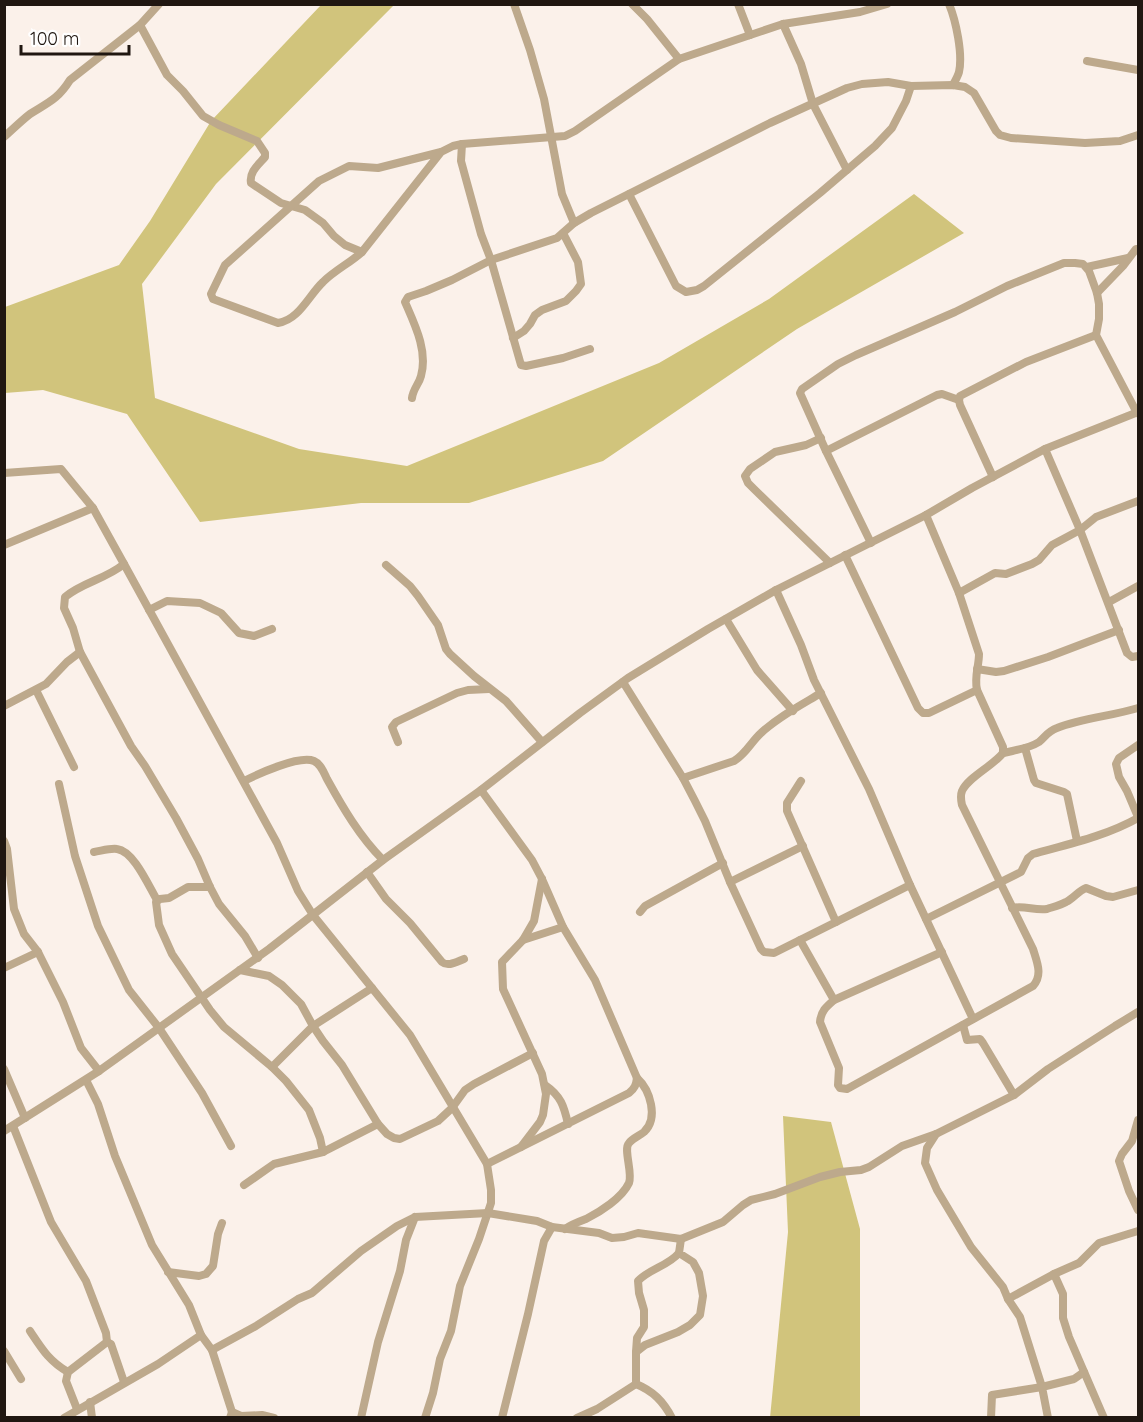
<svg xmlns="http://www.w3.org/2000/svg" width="1143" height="1422" viewBox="0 0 1143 1422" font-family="Quicksand,sans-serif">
	<rect width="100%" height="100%" fill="#fbf1ea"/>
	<g fill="#d1c47c">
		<path d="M 321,5 L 394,5 L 216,184 L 142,284 L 155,398 L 299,449 L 407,466 L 659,363 L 769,299 L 914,194 L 964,233 L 797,329 L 603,461 L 469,503 L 361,503 L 200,522 L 127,414 L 43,390 L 5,393 L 5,307 L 119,265 L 150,221 L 211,121 Z"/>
		<path d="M 783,1116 L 831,1122 L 860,1229 L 860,1417 L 770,1418 L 788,1232 Z"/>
	</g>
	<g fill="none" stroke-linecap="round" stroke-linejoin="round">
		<g stroke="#bda98c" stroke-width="8">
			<path d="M 514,4 L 530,50 L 544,99 L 562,194 L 574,223"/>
			<path d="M 632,4 L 647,19 L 679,59"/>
			<path d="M 738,4 L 750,35"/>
			<path d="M 949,4 C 956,21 963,54 959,72 C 958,76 955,81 953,85"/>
			<path d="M 783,24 L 801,64 L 813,104 L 847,170"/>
			<path d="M 140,25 L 167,75 L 183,91 L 203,116 L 219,125 L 257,141 L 265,153 L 265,157 C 258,165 249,172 251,183 L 281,203 L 305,210 L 323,223 L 334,236 L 345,245 L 362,252"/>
			<path d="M 1087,61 L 1138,70"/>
			<path d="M 4,137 C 13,129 21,121 30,114 C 49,102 58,99 70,80 L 140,25 L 159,4"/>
			<path d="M 462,144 L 461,161 L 481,234 L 491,260 L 521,365 L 526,366 L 563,358 L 590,349"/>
			<path d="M 441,152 L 362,252 C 350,263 335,270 323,282 C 309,295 299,320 278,323 L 213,299 L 211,294 L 225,265 L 319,181 L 349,166 L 378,168 L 441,152 L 453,146 L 462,144 L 565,136 L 575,131 L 679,59 L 783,24 L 860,12 L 887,4"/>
			<path d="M 629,194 L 676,286 L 686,292 L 697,290 L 704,286 L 820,193 L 875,146 L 892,128 L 906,101 L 911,86"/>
			<path d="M 1087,267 L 1128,258"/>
			<path d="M 1097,293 L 1123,266 L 1136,249 L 1138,249"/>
			<path d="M 513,338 L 524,331 L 530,324 L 535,315 L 542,310 L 566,301 L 576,291 L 581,284 L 578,262 L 563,233"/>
			<path d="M 412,398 C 413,389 419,384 421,376 C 428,351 415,325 405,302 L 408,297 L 426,291 L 452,280 L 491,260 L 557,238 L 574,223 L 591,213 L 770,123 L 847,88 L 862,84 L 888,82 L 911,86 L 953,85 L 965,87 L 974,93 L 996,131 L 1000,135 L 1011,138 L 1085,143 L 1120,141 L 1138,135"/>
			<path d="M 821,438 L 806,445 L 775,452 L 750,469 L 745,476 L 748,483 L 754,489 L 830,563"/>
			<path d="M 1045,449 L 1080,530 L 1127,653 L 1132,657 L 1138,656"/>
			<path d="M 826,451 L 937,395 L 942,394 L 959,400"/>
			<path d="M 4,473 L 61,469 L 93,508 L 124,564 C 106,579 83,582 65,597 L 64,608 L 73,628 L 80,652 L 131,746 L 145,766 L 176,818 L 198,859 L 210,887 L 219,904 L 245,936 L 258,958"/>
			<path d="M 993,477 L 960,405 L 959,400 L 960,396 L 1026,362 L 1096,335"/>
			<path d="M 926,515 L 959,593 L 979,654 C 979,666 974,677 977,690 L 1003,747 L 1003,753"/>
			<path d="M 871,543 L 826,451 L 800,393 L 802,389 L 838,364 L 856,355 L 955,312 L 1007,286 L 1064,263 L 1075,263 L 1083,264 L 1089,271 L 1097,293 L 1099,304 L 1099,319 L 1096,335 L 1137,413"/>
			<path d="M 4,545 L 93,508"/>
			<path d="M 845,555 L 918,708 L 923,713 L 929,713 L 977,690"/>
			<path d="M 124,564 L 277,843 L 298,891 L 313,915 L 410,1035 L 487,1164 L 491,1190 L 491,1203 L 479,1239 L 460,1286 L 451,1331 L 440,1359 L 433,1393 L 425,1418"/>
			<path d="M 386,565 L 410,586 L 418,596 L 438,625 L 446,649 L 450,654 L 474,676 L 506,701 L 542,742"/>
			<path d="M 776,590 L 801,645 L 814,680 L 869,789 L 910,885 L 973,1019"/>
			<path d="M 959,593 L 995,573 L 1006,574 L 1032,564 L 1039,560 L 1052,545 L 1080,530 L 1096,517 L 1138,501"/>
			<path d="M 1109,602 L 1138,586"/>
			<path d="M 149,610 L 167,601 L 200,603 L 221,613 L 239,633 L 254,636 L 272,629"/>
			<path d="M 726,619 L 757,670 L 793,711"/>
			<path d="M 977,669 L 996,672 L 1004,671 L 1048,657 L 1119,630"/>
			<path d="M 623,682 L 683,778 L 695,801 L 705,821 L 730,882 L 761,949 L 764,952 L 774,953 L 910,885"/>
			<path d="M 36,690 L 74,767"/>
			<path d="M 4,706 L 46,684 L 67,662 L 80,652"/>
			<path d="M 398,742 L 392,727 L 396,722 L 457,693 L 468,690 L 489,689"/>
			<path d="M 1138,745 L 1119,758 L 1116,764 L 1119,777 L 1127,791 L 1138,817"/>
			<path d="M 1025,748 L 1034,780 L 1036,783 L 1064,792 L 1067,794 L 1077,841"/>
			<path d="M 683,778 L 734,761 C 746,754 751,742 761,733 C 778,717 801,705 821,693"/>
			<path d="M 244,781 C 258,774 299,755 314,761 C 321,764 324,773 327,779 C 343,808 360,837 383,860"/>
			<path d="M 801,781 L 787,803 L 787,811 L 836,922"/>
			<path d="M 59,784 L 75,856 L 98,926 L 129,990 L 159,1028 L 202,1093 L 231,1146"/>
			<path d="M 481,790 L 532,860 L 542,879 L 563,927 L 595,980 L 637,1078 C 636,1085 635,1088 629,1093 L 487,1164"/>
			<path d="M 4,841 L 7,849 L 14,909 L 24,934 L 38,952 L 63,1002 L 81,1048 L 99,1071"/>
			<path d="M 94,852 C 101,851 110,848 117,849 C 134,851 149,887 157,900"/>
			<path d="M 367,872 L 386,899 L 410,923 L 442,962 C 448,967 456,962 464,959"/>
			<path d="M 730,882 L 803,846"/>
			<path d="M 210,887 L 188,887 L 169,898 L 160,899 L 156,902 L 159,925 L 172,954 L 210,1010 L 224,1027 L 272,1067 L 286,1081 L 309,1110 L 320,1138 L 323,1152 L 378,1124"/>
			<path d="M 1012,908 C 1024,905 1035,911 1047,909 C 1053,907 1061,905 1066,902 C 1074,898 1078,891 1086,888 L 1106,896 L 1113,897 L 1138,890"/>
			<path d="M 640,912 L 645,906 L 723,863"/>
			<path d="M 926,919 L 1021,872 L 1028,858 L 1033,854 C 1069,844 1106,836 1138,818"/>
			<path d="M 523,940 L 563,927"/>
			<path d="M 800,940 L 834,1000"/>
			<path d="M 942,952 L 834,1000 C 826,1007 821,1011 820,1022 L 839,1068 L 838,1085 L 840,1088 L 847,1089 L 1033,986 C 1043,975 1037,962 1033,949 L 962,805 C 961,800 960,796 962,791 C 968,777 993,766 1003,753 C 1015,750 1028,749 1039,742 C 1045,737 1048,731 1057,728 C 1083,718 1112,716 1138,708"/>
			<path d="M 4,968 L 38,952"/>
			<path d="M 240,970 L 269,976 L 282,985 L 301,1004 L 313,1026 L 323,1041 L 342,1065 L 378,1124 L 387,1134 L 394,1138 L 400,1139 L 438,1121 L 452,1108 L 465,1090 L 474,1084 L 533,1053"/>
			<path d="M 963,1025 L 967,1040 L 980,1039 L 983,1043 L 1014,1095"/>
			<path d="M 272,1067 L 313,1026 L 372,988"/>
			<path d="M 4,1069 L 25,1118"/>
			<path d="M 86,1080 L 98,1104 L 115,1156 L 152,1245 L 189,1305 L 201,1335 L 212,1350 L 232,1412 L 230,1418"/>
			<path d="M 545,1085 C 561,1096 564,1106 568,1124"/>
			<path d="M 1138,1120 L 1132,1141 L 1122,1154 L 1119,1161 L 1129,1191 L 1138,1210"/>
			<path d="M 13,1126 L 51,1222 L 86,1281 L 106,1333 L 107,1342 L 68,1372 L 66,1381 L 77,1409"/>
			<path d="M 4,1131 L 99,1071 L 269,949 L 383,860 L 481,790 L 580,713 L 628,678 L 708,629 L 776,590 L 926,515 L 972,488 L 1045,449 L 1138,412"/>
			<path d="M 521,1147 L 540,1122 L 543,1115 L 546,1094 L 542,1074 L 503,989 L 502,962 L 523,940 L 534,921 L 542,879"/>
			<path d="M 244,1185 L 274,1164 L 323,1152"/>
			<path d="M 565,1229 C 572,1224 578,1222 586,1219 C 600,1212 622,1198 629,1183 C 633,1173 623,1149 629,1143 C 633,1138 639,1136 644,1132 C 659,1118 650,1090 637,1078"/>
			<path d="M 168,1272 L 199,1276 L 206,1274 L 213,1266 L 218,1234 L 222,1223"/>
			<path d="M 1054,1274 L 1063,1294 L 1063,1318 L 1069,1337 L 1104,1418"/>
			<path d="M 1008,1299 L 1054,1274 L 1079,1263 L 1099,1243 L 1138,1231"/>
			<path d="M 30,1331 C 42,1349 49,1361 68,1372"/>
			<path d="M 107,1342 L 111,1344 L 124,1382"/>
			<path d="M 212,1350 L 256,1326 L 298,1299 L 312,1293 L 361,1251 L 397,1226 L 415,1217 L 488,1213 L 537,1221 L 552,1227 L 599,1233 L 612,1238 L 624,1237 L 638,1233 L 681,1239 L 723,1222 L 743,1205 L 751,1200 L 775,1194 L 820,1177 L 840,1172 L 861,1170 L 869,1167 L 902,1146 L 936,1134"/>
			<path d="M 4,1351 L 21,1379"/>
			<path d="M 636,1352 L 637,1338 L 644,1327 L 644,1310 L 639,1293 L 638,1281 C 649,1269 668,1266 679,1253"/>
			<path d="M 636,1384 C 653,1391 663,1401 672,1418"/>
			<path d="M 90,1402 L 92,1418"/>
			<path d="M 232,1412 L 241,1416 L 262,1415 L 274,1418"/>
			<path d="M 64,1418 L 158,1364 L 201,1335"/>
			<path d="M 361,1418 L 378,1342 L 400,1271 L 406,1240 L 415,1217"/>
			<path d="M 502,1418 L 528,1314 L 544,1241 L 552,1227"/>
			<path d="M 577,1418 L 597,1409 L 636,1384 L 636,1352 L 645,1345 L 678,1332 L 690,1325 L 700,1315 L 703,1296 L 699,1273 L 693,1262 L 679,1253 L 681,1239"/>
			<path d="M 991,1418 L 992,1395 L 1042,1387 L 1020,1317 L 1008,1299 L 1003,1287 L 971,1247 L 937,1190 L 925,1163 L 927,1148 L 936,1134 L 1014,1095 L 1048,1069 L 1115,1026 L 1138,1012"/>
			<path d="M 1048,1418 L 1042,1387 L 1074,1379 L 1084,1372"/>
		</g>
	</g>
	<rect width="1143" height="1422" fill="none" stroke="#201711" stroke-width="12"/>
	<path d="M21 45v9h108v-9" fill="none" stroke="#201711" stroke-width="3"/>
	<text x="30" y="45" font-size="18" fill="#201711" stroke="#ffffff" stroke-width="4.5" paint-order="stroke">100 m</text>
</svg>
